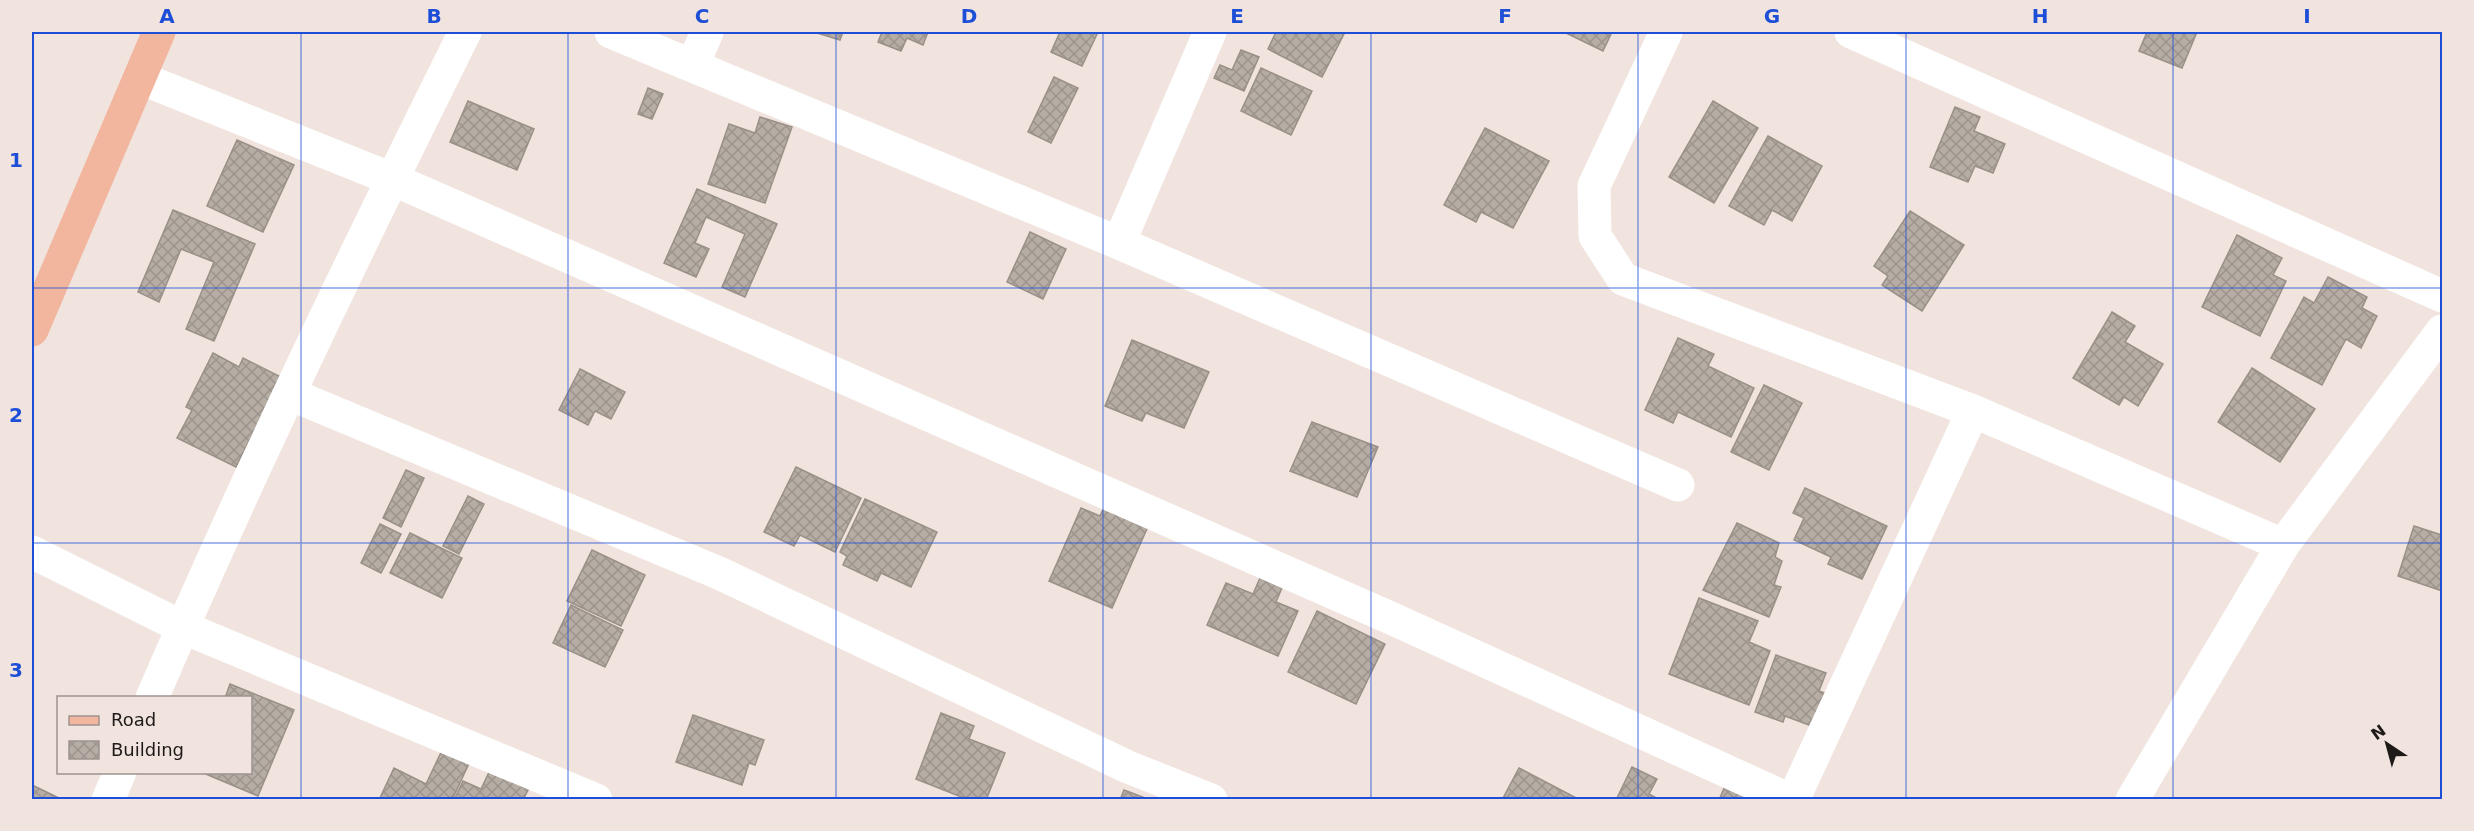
<svg xmlns="http://www.w3.org/2000/svg" width="2474" height="831" viewBox="0 0 2474 831" font-family="'DejaVu Sans',sans-serif">
	<defs>
		<pattern id="building-cross-hatch" width="8" height="8" patternUnits="userSpaceOnUse" patternTransform="scale(1.5)"><rect width="8" height="8" fill="#b6ada5"/><path d="M0 0l8 8M0 8l8-8" fill="none" stroke="#9c948d"/></pattern>
	</defs>
	<rect width="100%" height="100%" fill="#f1e4df"/>
	<g fill="url(#building-cross-hatch)" stroke="#999088" stroke-width="1.5">
		<path d="M 814,32 L 843,32 L 840,40 Z"/>
		<path d="M 882,32 L 928,32 L 923,45 L 907,38 L 901,51 L 878,42 Z"/>
		<path d="M 1060,32 L 1098,32 L 1082,66 L 1051,52 Z"/>
		<path d="M 1276,32 L 1345,32 L 1322,77 L 1268,49 Z"/>
		<path d="M 1564,32 L 1612,32 L 1603,51 Z"/>
		<path d="M 2147,32 L 2197,32 L 2182,68 L 2139,51 Z"/>
		<path d="M 1241,50 L 1259,57 L 1244,91 L 1214,78 L 1220,65 L 1232,70 Z"/>
		<path d="M 1261,68 L 1312,91 L 1291,135 L 1241,111 Z"/>
		<path d="M 1054,77 L 1078,88 L 1051,143 L 1028,132 Z"/>
		<path d="M 648,88 L 663,94 L 652,119 L 638,114 Z"/>
		<path d="M 468,101 L 534,129 L 517,170 L 450,142 Z"/>
		<path d="M 1713,101 L 1758,128 L 1714,203 L 1669,177 Z"/>
		<path d="M 1955,107 L 1980,117 L 1974,131 L 2005,144 L 1993,173 L 1975,166 L 1968,182 L 1930,167 Z"/>
		<path d="M 760,117 L 792,127 L 765,203 L 708,184 L 729,124 L 755,133 Z"/>
		<path d="M 1485,128 L 1549,161 L 1513,228 L 1481,212 L 1476,222 L 1444,205 Z"/>
		<path d="M 1768,136 L 1822,166 L 1792,221 L 1772,210 L 1764,225 L 1729,206 Z"/>
		<path d="M 237,140 L 294,165 L 263,232 L 207,206 Z"/>
		<path d="M 697,189 L 777,224 L 745,297 L 722,287 L 745,234 L 706,217 L 695,243 L 709,249 L 696,277 L 664,263 Z"/>
		<path d="M 173,210 L 255,244 L 214,341 L 186,329 L 214,262 L 181,249 L 159,302 L 138,292 Z"/>
		<path d="M 1910,211 L 1964,245 L 1922,311 L 1882,285 L 1888,276 L 1874,266 Z"/>
		<path d="M 1030,232 L 1066,249 L 1043,299 L 1007,282 Z"/>
		<path d="M 2237,235 L 2282,258 L 2273,275 L 2286,281 L 2260,336 L 2202,307 Z"/>
		<path d="M 2328,277 L 2367,297 L 2362,308 L 2377,316 L 2361,348 L 2346,339 L 2322,385 L 2271,358 L 2304,297 L 2314,303 Z"/>
		<path d="M 2112,312 L 2135,326 L 2125,342 L 2163,364 L 2138,406 L 2124,397 L 2119,405 L 2073,378 Z"/>
		<path d="M 1678,338 L 1714,354 L 1708,366 L 1754,388 L 1731,437 L 1678,412 L 1673,423 L 1645,410 Z"/>
		<path d="M 1132,340 L 1209,372 L 1184,428 L 1146,413 L 1142,421 L 1105,406 Z"/>
		<path d="M 213,353 L 239,367 L 243,358 L 281,377 L 236,467 L 177,438 L 192,410 L 186,407 Z"/>
		<path d="M 2252,368 L 2315,409 L 2280,462 L 2218,422 Z"/>
		<path d="M 580,369 L 625,392 L 611,419 L 595,411 L 588,425 L 559,410 Z"/>
		<path d="M 1764,385 L 1802,403 L 1769,470 L 1731,452 Z"/>
		<path d="M 1312,422 L 1378,447 L 1357,497 L 1290,471 Z"/>
		<path d="M 796,467 L 861,498 L 835,552 L 800,535 L 794,546 L 764,532 Z"/>
		<path d="M 406,470 L 424,478 L 401,527 L 383,518 Z"/>
		<path d="M 1805,488 L 1887,526 L 1862,579 L 1828,564 L 1831,557 L 1794,540 L 1804,518 L 1793,513 Z"/>
		<path d="M 468,496 L 484,504 L 459,554 L 443,546 Z"/>
		<path d="M 865,499 L 937,532 L 911,587 L 881,573 L 877,581 L 843,565 L 847,556 L 840,552 Z"/>
		<path d="M 1106,503 L 1150,522 L 1112,608 L 1049,581 L 1081,508 L 1100,516 Z"/>
		<path d="M 1737,523 L 1779,543 L 1775,557 L 1782,561 L 1774,585 L 1781,587 L 1769,617 L 1703,590 Z"/>
		<path d="M 380,524 L 401,534 L 381,573 L 361,563 Z"/>
		<path d="M 2414,526 L 2442,535 L 2442,591 L 2398,576 Z"/>
		<path d="M 410,533 L 462,558 L 442,598 L 390,573 Z"/>
		<path d="M 592,550 L 645,575 L 621,626 L 567,601 Z"/>
		<path d="M 1260,578 L 1282,588 L 1276,602 L 1298,611 L 1278,656 L 1207,625 L 1226,583 L 1253,594 Z"/>
		<path d="M 1699,598 L 1758,621 L 1749,642 L 1770,651 L 1749,705 L 1669,674 Z"/>
		<path d="M 571,605 L 623,630 L 605,667 L 553,643 Z"/>
		<path d="M 1317,611 L 1385,644 L 1356,704 L 1288,672 Z"/>
		<path d="M 1776,655 L 1826,673 L 1819,691 L 1830,695 L 1817,728 L 1785,716 L 1783,722 L 1755,712 Z"/>
		<path d="M 230,684 L 294,710 L 258,796 L 201,772 L 250,772 L 250,698 L 225,698 Z"/>
		<path d="M 941,713 L 974,726 L 969,739 L 1005,753 L 986,800 L 969,800 L 916,779 Z"/>
		<path d="M 693,715 L 764,740 L 755,765 L 749,763 L 742,785 L 676,762 Z"/>
		<path d="M 445,744 L 472,757 L 452,800 L 379,800 L 394,768 L 426,784 Z"/>
		<path d="M 1632,767 L 1657,779 L 1649,794 L 1660,800 L 1616,800 Z"/>
		<path d="M 491,768 L 530,786 L 523,800 L 454,800 L 463,781 L 481,789 Z"/>
		<path d="M 1519,768 L 1580,800 L 1502,800 Z"/>
		<path d="M 1728,779 L 1765,800 L 1719,800 Z"/>
		<path d="M 32,785 L 63,800 L 32,800 Z"/>
		<path d="M 1124,790 L 1148,799 L 1148,800 L 1120,800 Z"/>
	</g>
	<g fill="none" stroke-linecap="round" stroke-linejoin="round">
		<g stroke="#fff" stroke-width="33">
			<path d="M 611,32 L 1119,243 L 1678,485"/>
			<path d="M 1666,32 L 1594,186 L 1595,236 L 1623,279 L 1973,411 L 2283,545"/>
			<path d="M 1851,32 L 2442,296"/>
			<path d="M 693,65 L 707,32"/>
			<path d="M 140,78 L 392,179 L 1393,619 L 1790,800"/>
			<path d="M 1119,243 L 1210,32"/>
			<path d="M 290,394 L 719,573 L 1128,767 L 1211,800"/>
			<path d="M 32,552 L 182,627 L 596,800"/>
			<path d="M 152,698 C 249,472 356,251 465,32"/>
			<path d="M 108,800 L 120,772"/>
			<path d="M 1793,800 L 1973,411"/>
			<path d="M 2132,800 L 2283,545 L 2442,331"/>
		</g>
		<path stroke="#f2b59d" stroke-width="33" d="M 32,330 L 159,32"/>
	</g>
	<path fill="none" stroke="#1d4ed8" stroke-width="1.5" stroke-opacity="0.55" d="M 301,32 L 301,800M 568,32 L 568,800M 836,32 L 836,800M 1103,32 L 1103,800M 1371,32 L 1371,800M 1638,32 L 1638,800M 1906,32 L 1906,800M 2173,32 L 2173,800M 32,288 L 2442,288M 32,543 L 2442,543"/>
	<rect width="2474" height="831" fill="none" stroke="#f1e4df" stroke-width="66"/>
	<rect x="57" y="696" width="195" height="78" fill="#f1e4df" stroke="#9d938f" stroke-width="1.5"/>
	<rect x="69" y="716" width="30" height="9" fill="#f2b59d" stroke="#9d938f" stroke-width="1.5"/>
	<text x="111" y="726" font-size="18" fill="#1e1a18">Road</text>
	<rect x="69" y="741" width="30" height="18" fill="url(#building-cross-hatch)" stroke="#9d938f" stroke-width="1.5"/>
	<text x="111" y="756" font-size="18" fill="#1e1a18">Building</text>
	<g transform="translate(2387 744) rotate(324)" stroke="#f1e4df" stroke-width="4.5" paint-order="stroke">
	<path d="M0-4.5L10 22L0 15L-10 22Z" fill="#1e1a18"/>
	<text y="-9" font-size="16" font-weight="bold" text-anchor="middle" fill="#1e1a18">N</text>
	</g>
	<rect x="33" y="33" width="2408" height="765" fill="none" stroke="#1d4ed8" stroke-width="2"/>
	<g font-size="20" text-anchor="middle" font-weight="bold" fill="#1d4ed8">
		<text x="167" y="23">A</text>
		<text x="434" y="23">B</text>
		<text x="702" y="23">C</text>
		<text x="969" y="23">D</text>
		<text x="1237" y="23">E</text>
		<text x="1505" y="23">F</text>
		<text x="1772" y="23">G</text>
		<text x="2040" y="23">H</text>
		<text x="2307" y="23">I</text>
		<text x="16" y="167">1</text>
		<text x="16" y="422">2</text>
		<text x="16" y="677">3</text>
	</g>
</svg>
